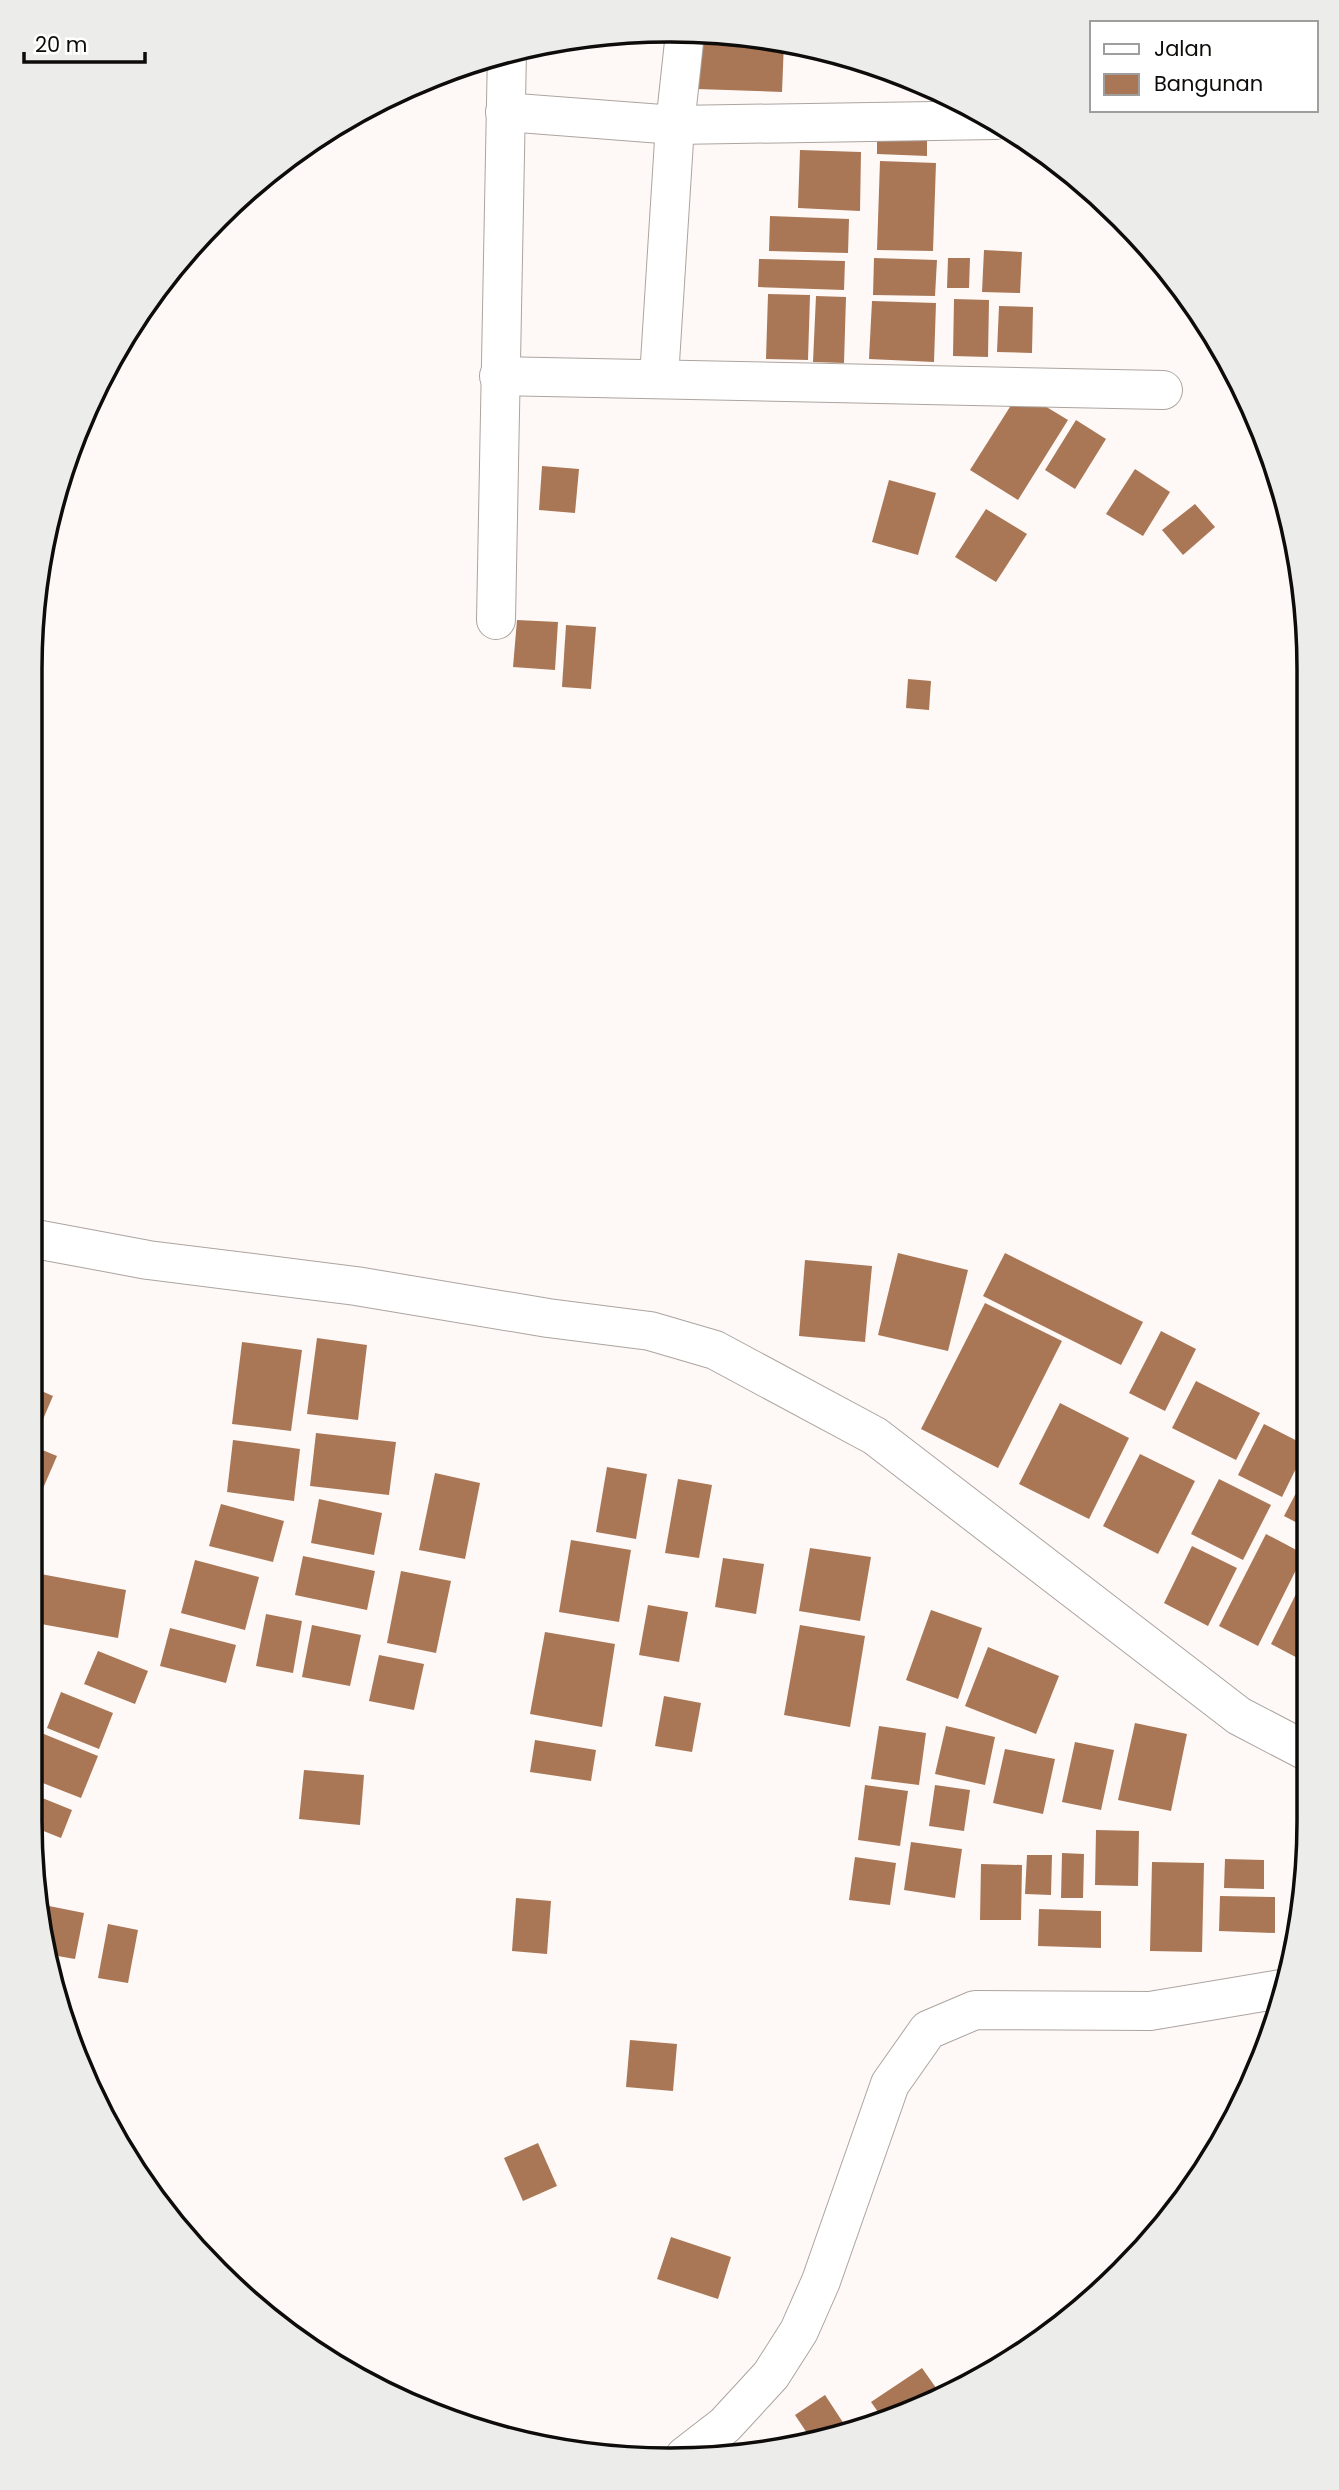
<svg xmlns="http://www.w3.org/2000/svg" width="1339" height="2490" viewBox="0 0 1339 2490" font-family="Poppins,sans-serif">
	<rect width="100%" height="100%" fill="#fef9f6"/>
	<g fill="#a97756">
		<path d="M 698,35 L 762,37 L 784,42 L 782,92 L 697,89 Z"/>
		<path d="M 877,128 L 927,130 L 927,156 L 877,154 Z"/>
		<path d="M 800,150 L 861,152 L 860,211 L 798,208 Z"/>
		<path d="M 880,161 L 936,163 L 933,251 L 877,250 Z"/>
		<path d="M 770,216 L 849,219 L 848,253 L 769,251 Z"/>
		<path d="M 984,250 L 1022,252 L 1020,293 L 982,292 Z"/>
		<path d="M 874,258 L 937,260 L 935,296 L 873,295 Z"/>
		<path d="M 948,258 L 970,258 L 969,288 L 947,288 Z"/>
		<path d="M 759,259 L 845,261 L 844,290 L 758,287 Z"/>
		<path d="M 768,294 L 810,295 L 808,360 L 766,359 Z"/>
		<path d="M 816,296 L 846,297 L 844,363 L 813,362 Z"/>
		<path d="M 954,299 L 989,300 L 988,357 L 953,356 Z"/>
		<path d="M 872,301 L 936,303 L 934,362 L 869,359 Z"/>
		<path d="M 999,306 L 1033,307 L 1032,353 L 997,352 Z"/>
		<path d="M 1020,391 L 1068,420 L 1018,500 L 970,470 Z"/>
		<path d="M 1076,420 L 1106,439 L 1075,489 L 1045,470 Z"/>
		<path d="M 542,466 L 579,469 L 575,513 L 539,510 Z"/>
		<path d="M 1135,469 L 1170,492 L 1143,536 L 1106,514 Z"/>
		<path d="M 889,480 L 936,493 L 918,555 L 872,542 Z"/>
		<path d="M 1195,504 L 1215,527 L 1183,555 L 1162,530 Z"/>
		<path d="M 986,509 L 1027,534 L 996,582 L 955,557 Z"/>
		<path d="M 517,620 L 558,622 L 555,670 L 513,667 Z"/>
		<path d="M 566,625 L 596,627 L 591,689 L 562,687 Z"/>
		<path d="M 908,679 L 931,681 L 929,710 L 906,708 Z"/>
		<path d="M 898,1253 L 968,1270 L 948,1351 L 878,1335 Z"/>
		<path d="M 1005,1253 L 1143,1322 L 1121,1365 L 983,1296 Z"/>
		<path d="M 805,1260 L 872,1266 L 865,1342 L 799,1336 Z"/>
		<path d="M 985,1303 L 1062,1341 L 998,1468 L 921,1429 Z"/>
		<path d="M 1161,1331 L 1196,1349 L 1165,1411 L 1129,1393 Z"/>
		<path d="M 317,1338 L 367,1345 L 358,1420 L 307,1414 Z"/>
		<path d="M 242,1342 L 302,1350 L 291,1431 L 232,1424 Z"/>
		<path d="M 1196,1381 L 1260,1413 L 1236,1460 L 1172,1428 Z"/>
		<path d="M 30,1386 L 53,1396 L 35,1438 L 30,1436 Z"/>
		<path d="M 1060,1403 L 1129,1438 L 1089,1519 L 1019,1484 Z"/>
		<path d="M 1264,1424 L 1307,1446 L 1282,1497 L 1238,1475 Z"/>
		<path d="M 316,1433 L 396,1442 L 389,1495 L 310,1486 Z"/>
		<path d="M 233,1440 L 300,1449 L 294,1501 L 227,1492 Z"/>
		<path d="M 30,1445 L 57,1456 L 41,1493 L 30,1488 Z"/>
		<path d="M 1140,1454 L 1195,1481 L 1158,1554 L 1103,1526 Z"/>
		<path d="M 607,1467 L 647,1474 L 636,1539 L 596,1532 Z"/>
		<path d="M 1307,1472 L 1307,1528 L 1284,1516 Z"/>
		<path d="M 435,1473 L 480,1483 L 465,1559 L 419,1550 Z"/>
		<path d="M 678,1479 L 712,1485 L 699,1558 L 665,1553 Z"/>
		<path d="M 1219,1479 L 1271,1505 L 1243,1560 L 1191,1534 Z"/>
		<path d="M 319,1499 L 382,1513 L 374,1555 L 311,1543 Z"/>
		<path d="M 221,1504 L 284,1521 L 273,1562 L 209,1546 Z"/>
		<path d="M 1266,1534 L 1304,1554 L 1258,1646 L 1219,1626 Z"/>
		<path d="M 571,1540 L 631,1550 L 619,1622 L 559,1612 Z"/>
		<path d="M 1192,1546 L 1237,1568 L 1208,1626 L 1164,1603 Z"/>
		<path d="M 810,1548 L 871,1557 L 860,1621 L 799,1611 Z"/>
		<path d="M 303,1556 L 375,1571 L 367,1610 L 295,1595 Z"/>
		<path d="M 723,1558 L 764,1564 L 756,1614 L 715,1607 Z"/>
		<path d="M 195,1560 L 259,1577 L 245,1630 L 181,1613 Z"/>
		<path d="M 401,1571 L 451,1581 L 436,1653 L 387,1643 Z"/>
		<path d="M 30,1572 L 126,1590 L 118,1638 L 30,1622 Z"/>
		<path d="M 1307,1572 L 1307,1663 L 1271,1644 Z"/>
		<path d="M 648,1605 L 688,1612 L 679,1662 L 639,1655 Z"/>
		<path d="M 931,1610 L 982,1628 L 958,1699 L 906,1680 Z"/>
		<path d="M 266,1614 L 302,1621 L 293,1673 L 256,1666 Z"/>
		<path d="M 312,1625 L 361,1635 L 350,1686 L 302,1677 Z"/>
		<path d="M 800,1625 L 865,1636 L 850,1727 L 784,1715 Z"/>
		<path d="M 170,1628 L 236,1645 L 226,1683 L 160,1666 Z"/>
		<path d="M 545,1632 L 615,1644 L 602,1727 L 530,1714 Z"/>
		<path d="M 988,1647 L 1059,1676 L 1036,1734 L 965,1706 Z"/>
		<path d="M 98,1651 L 148,1671 L 135,1704 L 84,1684 Z"/>
		<path d="M 379,1655 L 424,1664 L 414,1710 L 369,1701 Z"/>
		<path d="M 61,1692 L 113,1713 L 99,1749 L 47,1728 Z"/>
		<path d="M 664,1696 L 701,1703 L 692,1752 L 655,1746 Z"/>
		<path d="M 1135,1723 L 1187,1734 L 1171,1811 L 1118,1800 Z"/>
		<path d="M 879,1726 L 926,1733 L 919,1785 L 871,1779 Z"/>
		<path d="M 946,1726 L 995,1737 L 985,1785 L 935,1774 Z"/>
		<path d="M 34,1730 L 98,1756 L 81,1798 L 30,1778 L 30,1740 Z"/>
		<path d="M 535,1740 L 596,1750 L 591,1781 L 530,1772 Z"/>
		<path d="M 1075,1742 L 1114,1750 L 1101,1810 L 1062,1802 Z"/>
		<path d="M 1005,1749 L 1055,1759 L 1043,1814 L 993,1803 Z"/>
		<path d="M 304,1770 L 364,1775 L 360,1825 L 299,1819 Z"/>
		<path d="M 865,1785 L 908,1791 L 900,1846 L 858,1840 Z"/>
		<path d="M 935,1785 L 970,1790 L 964,1831 L 929,1826 Z"/>
		<path d="M 30,1793 L 72,1810 L 61,1838 L 31,1826 Z"/>
		<path d="M 1096,1830 L 1139,1831 L 1138,1886 L 1095,1885 Z"/>
		<path d="M 911,1842 L 962,1849 L 955,1898 L 904,1890 Z"/>
		<path d="M 1062,1853 L 1084,1854 L 1083,1898 L 1061,1898 Z"/>
		<path d="M 1027,1855 L 1052,1855 L 1051,1895 L 1025,1894 Z"/>
		<path d="M 855,1857 L 896,1863 L 890,1905 L 849,1900 Z"/>
		<path d="M 1225,1859 L 1264,1860 L 1264,1889 L 1224,1888 Z"/>
		<path d="M 1152,1862 L 1204,1863 L 1202,1952 L 1150,1951 Z"/>
		<path d="M 981,1864 L 1022,1865 L 1021,1920 L 980,1920 Z"/>
		<path d="M 1220,1896 L 1275,1897 L 1275,1933 L 1219,1931 Z"/>
		<path d="M 516,1898 L 551,1901 L 547,1954 L 512,1951 Z"/>
		<path d="M 44,1905 L 84,1913 L 75,1959 L 52,1955 Z"/>
		<path d="M 1039,1909 L 1101,1911 L 1101,1948 L 1038,1946 Z"/>
		<path d="M 108,1924 L 138,1930 L 128,1983 L 98,1978 Z"/>
		<path d="M 630,2040 L 677,2044 L 673,2091 L 626,2087 Z"/>
		<path d="M 538,2143 L 557,2186 L 523,2201 L 504,2158 Z"/>
		<path d="M 671,2237 L 731,2257 L 718,2299 L 657,2279 Z"/>
		<path d="M 922,2368 L 941,2395 L 915,2411 L 883,2419 L 871,2402 Z"/>
		<path d="M 825,2395 L 846,2427 L 809,2436 L 795,2415 Z"/>
	</g>
	<g fill="none" stroke-linecap="round" stroke-linejoin="round">
		<g stroke="#aca49f" stroke-width="40">
			<g id="street">
				<path d="M 505,112 L 675,125 L 996,120"/>
				<path d="M 499,376 L 1163,390"/>
				<path d="M 659,378 L 675,125 L 685,33"/>
				<path d="M 496,620 L 507,51"/>
				<path d="M 30,1238 L 148,1260 L 356,1286 L 548,1318 L 650,1331 L 715,1350 L 875,1436 L 1239,1716 L 1308,1752"/>
				<path d="M 685,2456 L 725,2425 L 771,2375 L 799,2331 L 821,2281 L 890,2084 L 928,2030 L 975,2010 L 1150,2011 L 1287,1988"/>
			</g>
		</g>
		<use href="#street" stroke="#fff" stroke-width="38"/>
	</g>
	<path d="M0 0H1339V2490H0ZM669 42H670A627 627 0 0 1 1297 669V1821A627 627 0 0 1 670 2448H669A627 627 0 0 1 42 1821V669A627 627 0 0 1 669 42Z" fill="#ececeb" fill-rule="evenodd"/>
	<path fill="none" stroke="#0e0c0a" stroke-width="3.5" d="M669 42H670A627 627 0 0 1 1297 669V1821A627 627 0 0 1 670 2448H669A627 627 0 0 1 42 1821V669A627 627 0 0 1 669 42Z"/>
	<rect x="1090" y="21" width="228" height="91" fill="#ffffff" stroke="#9f9e9d" stroke-width="2"/>
	<rect x="1104" y="44" width="35" height="10" fill="#ffffff" stroke="#9f9e9d" stroke-width="2"/>
	<text x="1154" y="56" font-size="21" fill="#0e0c0a">Jalan</text>
	<rect x="1104" y="74" width="35" height="21" fill="#a97756" stroke="#9f9e9d" stroke-width="2"/>
	<text x="1154" y="91" font-size="21" fill="#0e0c0a">Bangunan</text>
	<path d="M24 52v10h121v-10" fill="none" stroke="#0e0c0a" stroke-width="3.5"/>
	<text x="35" y="52" font-size="21" fill="#0e0c0a" stroke="#ffffff" stroke-width="5" paint-order="stroke">20 m</text>
</svg>
